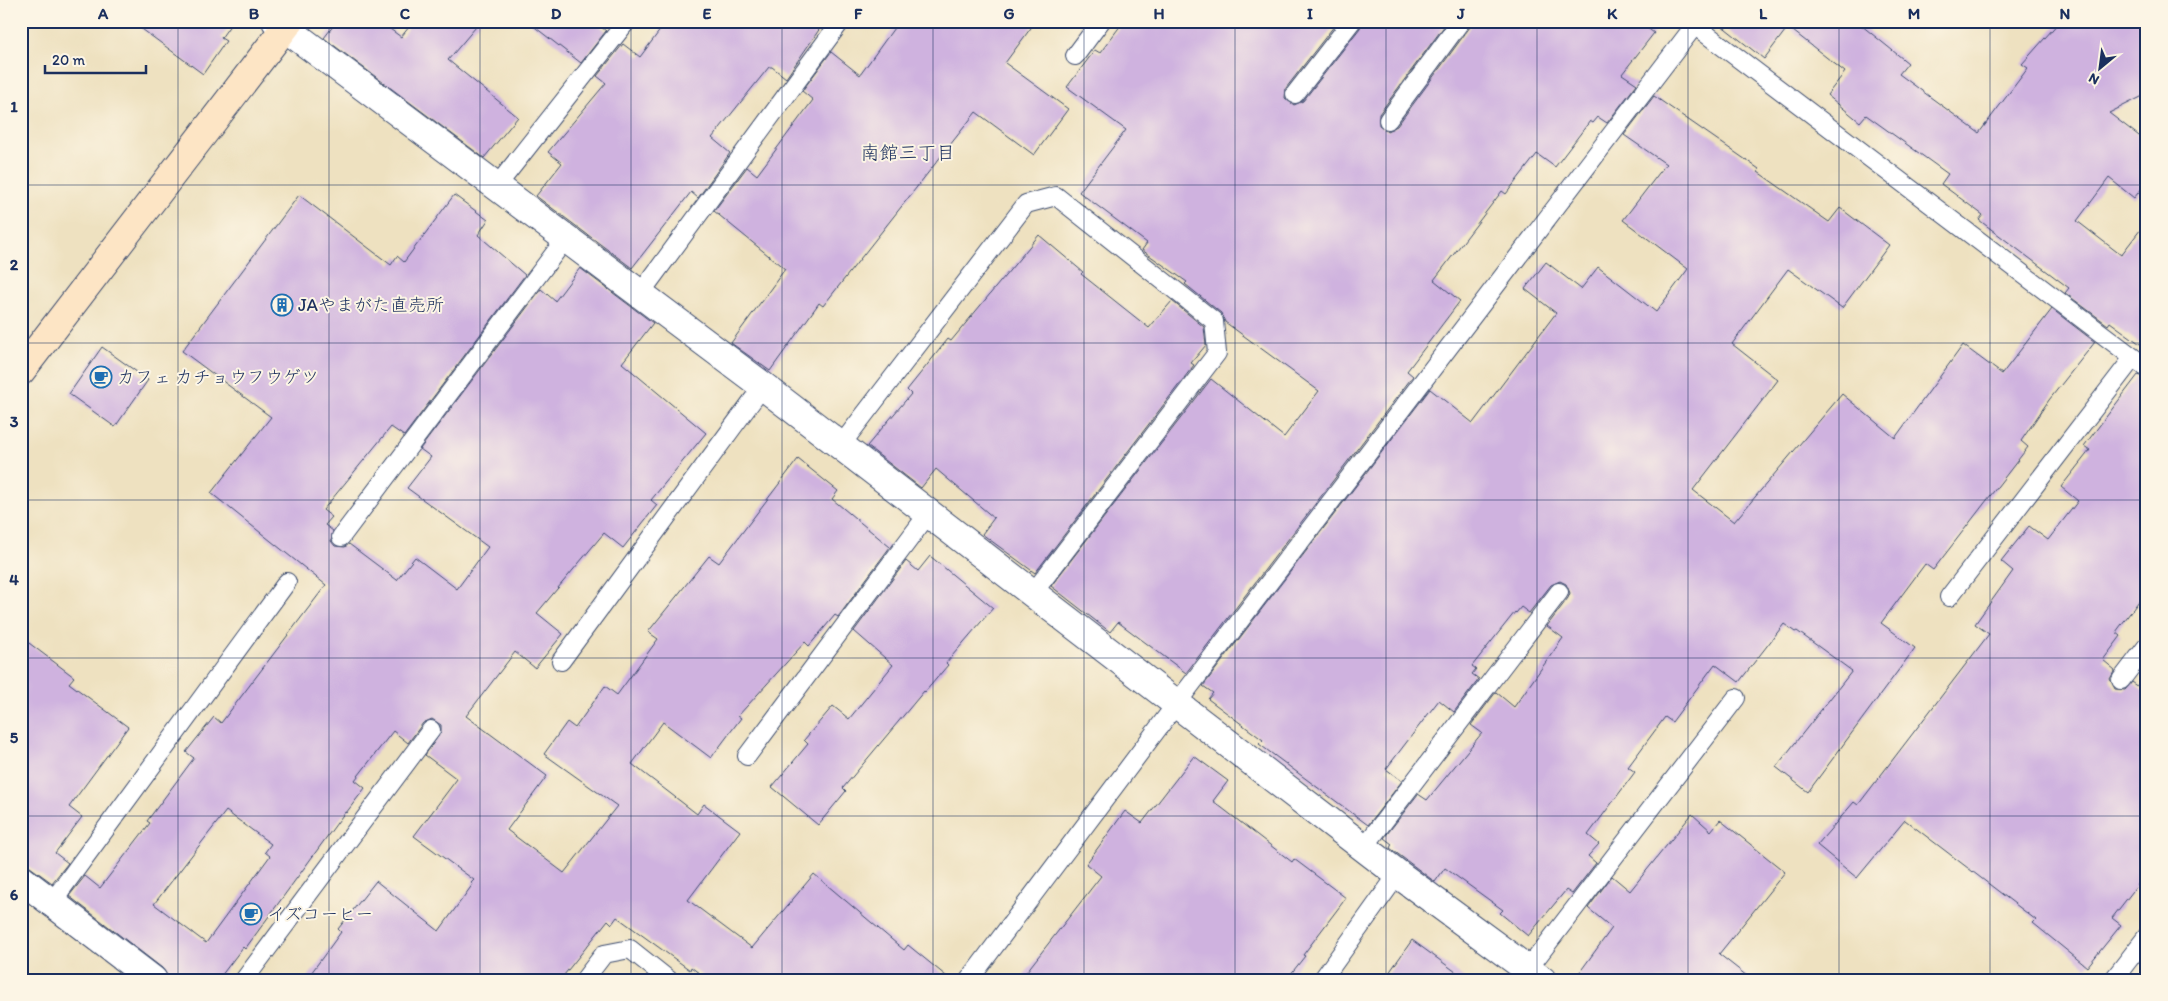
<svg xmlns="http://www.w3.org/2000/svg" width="2168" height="1001" viewBox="0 0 2168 1001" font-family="Itim,'Klee One',sans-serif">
	<rect width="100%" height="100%" fill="#fcf5e5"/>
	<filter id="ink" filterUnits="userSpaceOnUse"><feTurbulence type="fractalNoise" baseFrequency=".02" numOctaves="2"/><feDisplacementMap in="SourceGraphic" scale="10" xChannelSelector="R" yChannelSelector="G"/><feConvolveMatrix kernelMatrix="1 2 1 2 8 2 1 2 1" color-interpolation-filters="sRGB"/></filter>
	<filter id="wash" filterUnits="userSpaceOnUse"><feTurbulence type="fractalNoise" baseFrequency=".0096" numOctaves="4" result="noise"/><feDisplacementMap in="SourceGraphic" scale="20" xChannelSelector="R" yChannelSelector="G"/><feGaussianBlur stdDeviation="1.12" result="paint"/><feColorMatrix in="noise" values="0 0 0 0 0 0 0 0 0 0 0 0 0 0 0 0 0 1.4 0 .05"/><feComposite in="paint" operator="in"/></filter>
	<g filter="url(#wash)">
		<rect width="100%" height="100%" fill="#eee1c0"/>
		<g id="blocks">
			<g fill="#cfb2df" fill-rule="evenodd">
				<path d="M 131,21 L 233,21 L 221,38 L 226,41 L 203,74 Z"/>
				<path d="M 337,21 L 379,21 L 401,37 L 414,21 L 481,21 L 448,60 L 518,117 L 484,158 L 324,38 Z"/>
				<path d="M 527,21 L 594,21 L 606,31 L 581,63 Z"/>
				<path d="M 667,21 L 825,21 L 786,78 L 772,67 L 769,67 L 712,138 L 730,153 L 698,198 L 691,192 L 632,268 L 536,196 L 562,163 L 548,152 L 606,83 L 597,76 L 623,44 L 640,57 Z"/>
				<path d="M 899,21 L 1036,21 L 1005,63 L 1068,109 L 1034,155 L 976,112 L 823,306 L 819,303 L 770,371 L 731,343 L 785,269 L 714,211 L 747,167 L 757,175 L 813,100 L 802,91 L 831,52 L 860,75 Z"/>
				<path d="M 1124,21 L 1338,21 L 1286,88 L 1285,98 L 1294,105 L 1303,101 L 1360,28 L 1362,21 L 1448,21 L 1379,114 L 1379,125 L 1387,131 L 1397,126 L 1470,27 L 1471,21 L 1638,21 L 1654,33 L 1622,74 L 1637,84 L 1607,123 L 1598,117 L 1593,123 L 1590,121 L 1555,167 L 1537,154 L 1506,194 L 1502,191 L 1434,280 L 1460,301 L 1407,371 L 1413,376 L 1186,673 L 1118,622 L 1110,632 L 1051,586 L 1211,379 L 1284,437 L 1319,391 L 1225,322 L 1221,313 L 1185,284 L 1187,282 L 1142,250 L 1147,243 L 1079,192 L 1126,130 L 1067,87 L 1095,50 L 1100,53 Z"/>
				<path d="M 1716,21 L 1856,21 L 1908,63 L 1899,74 L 1979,133 L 2028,68 L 2022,64 L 2060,21 L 2147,21 L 2147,94 L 2109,113 L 2147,142 L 2147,182 L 2134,198 L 2109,178 L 2077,221 L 2121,255 L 2147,221 L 2147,349 L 2110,322 L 2108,325 L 2065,293 L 2069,288 L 1979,220 L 1983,215 L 1941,184 L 1948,174 L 1866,115 L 1860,122 L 1827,95 L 1845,72 L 1788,27 L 1764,59 Z"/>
				<path d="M 1654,96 L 1759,169 L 1758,172 L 1829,222 L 1840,208 L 1889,245 L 1842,308 L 1788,269 L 1732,344 L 1778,380 L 1693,490 L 1734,522 L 1842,394 L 1895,438 L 1963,345 L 2002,374 L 2052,309 L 2095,342 L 2049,400 L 2021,441 L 2028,447 L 1933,570 L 1925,564 L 1881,623 L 1915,648 L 1808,792 L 1776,767 L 1852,671 L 1797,631 L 1795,632 L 1784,624 L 1739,682 L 1715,664 L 1672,722 L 1665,717 L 1628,767 L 1635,772 L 1588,835 L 1599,844 L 1588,856 L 1596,863 L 1572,894 L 1566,890 L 1528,936 L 1500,913 L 1503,910 L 1445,868 L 1435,882 L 1390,848 L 1392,844 L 1384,838 L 1418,794 L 1427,800 L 1482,733 L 1471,725 L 1496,692 L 1514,707 L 1563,638 L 1547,626 L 1568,598 L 1570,593 L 1566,584 L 1560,581 L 1551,585 L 1529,613 L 1521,607 L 1516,613 L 1515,612 L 1472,666 L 1476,669 L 1472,674 L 1479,679 L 1454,712 L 1439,700 L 1386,769 L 1402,781 L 1368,825 L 1259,744 L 1263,740 L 1208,699 L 1213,693 L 1203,686 L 1430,389 L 1473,423 L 1556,313 L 1525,289 L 1546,262 L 1581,289 L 1598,267 L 1656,312 L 1688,269 L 1623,220 L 1666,164 L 1624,135 Z"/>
				<path d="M 299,195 L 391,265 L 397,256 L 404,262 L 454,195 L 488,220 L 478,235 L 525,275 L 404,436 L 391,427 L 323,510 L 332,517 L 325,525 L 333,531 L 331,541 L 335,546 L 345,547 L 349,544 L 397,580 L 415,557 L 457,589 L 488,547 L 407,488 L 431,457 L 420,449 L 541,289 L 555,301 L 580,268 L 653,323 L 622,363 L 706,433 L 651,500 L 657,505 L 623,548 L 604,533 L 537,613 L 563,634 L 535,668 L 515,652 L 466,716 L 547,776 L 507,830 L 564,873 L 617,806 L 544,754 L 567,722 L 575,728 L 605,686 L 617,695 L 658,639 L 648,632 L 709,556 L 719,563 L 798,459 L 838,491 L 832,499 L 890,547 L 838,617 L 835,615 L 809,646 L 805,642 L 738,716 L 741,718 L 711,758 L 663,722 L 632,764 L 697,814 L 704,804 L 740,831 L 688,900 L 752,948 L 814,874 L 904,950 L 908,945 L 951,980 L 708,980 L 691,967 L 690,970 L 617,917 L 612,924 L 608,920 L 560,980 L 306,980 L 341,932 L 338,929 L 376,881 L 439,931 L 473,884 L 471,883 L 474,880 L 414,836 L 457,779 L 425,755 L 441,732 L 441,725 L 432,719 L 423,723 L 408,743 L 393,731 L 355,780 L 365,788 L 346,813 L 345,812 L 245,949 L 243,947 L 218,980 L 170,980 L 162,968 L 69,896 L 85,876 L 100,888 L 150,823 L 147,821 L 194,758 L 186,752 L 214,717 L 221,723 L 326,585 L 211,493 L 271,417 L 182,351 ZM 226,811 L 271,844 L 265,852 L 270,856 L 206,943 L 154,904 Z"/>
				<path d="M 1039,235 L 1083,272 L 1081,274 L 1149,328 L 1172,301 L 1204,327 L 1206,345 L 1191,363 L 1194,365 L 1035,573 L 982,534 L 994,518 L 936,469 L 921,488 L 867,446 L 911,394 L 907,390 L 948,339 L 951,341 Z"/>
				<path d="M 102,347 L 148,380 L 115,427 L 69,394 Z"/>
				<path d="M 2138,375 L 2147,378 L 2147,590 L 2116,632 L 2121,636 L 2103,660 L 2115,670 L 2110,679 L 2115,689 L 2125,690 L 2132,682 L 2147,693 L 2147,873 L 2112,918 L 2121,925 L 2087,967 L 2033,923 L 2036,920 L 1905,820 L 1857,878 L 1817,845 L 1854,802 L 1858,805 L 1989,634 L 1975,624 L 2013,571 L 2001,561 L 2029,526 L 2048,540 L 2078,501 L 2061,487 L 2090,450 L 2084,446 Z"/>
				<path d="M 930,556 L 993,608 L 946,663 L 948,665 L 925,692 L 924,691 L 843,788 L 846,791 L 818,825 L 772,787 L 808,744 L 804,740 L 833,706 L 849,719 L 893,665 L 854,631 L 906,561 L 918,571 Z"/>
				<path d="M 21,637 L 74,677 L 69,683 L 128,727 L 69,807 L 82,817 L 55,853 L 68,863 L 52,883 L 30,867 L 21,864 Z"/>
				<path d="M 1194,756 L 1228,781 L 1213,801 L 1292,862 L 1294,859 L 1346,898 L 1303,955 L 1305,956 L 1286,980 L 1020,980 L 1101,876 L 1086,864 L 1125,811 L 1142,823 Z"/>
				<path d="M 1692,814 L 1711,831 L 1720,820 L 1785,872 L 1719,954 L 1752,980 L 1574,980 L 1612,928 L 1588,908 L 1612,876 L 1630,891 Z"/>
				<path d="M 1412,940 L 1467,980 L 1384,980 Z"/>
			</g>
		</g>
	</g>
	<g filter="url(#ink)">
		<use href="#blocks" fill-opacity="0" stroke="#3b4a6d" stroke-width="1"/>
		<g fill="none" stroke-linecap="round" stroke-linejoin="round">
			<g stroke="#3b4a6d" stroke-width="20">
				<g id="lane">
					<path d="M 1689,21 L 2147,368"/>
					<path d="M 1075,56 L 1101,21"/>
					<path d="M 1295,94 L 1352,21"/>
					<path d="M 1388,120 L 1461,21"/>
					<path d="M 496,187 L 627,21"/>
					<path d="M 640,294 L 841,21"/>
					<path d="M 841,445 L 1026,204 L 1056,196 L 1214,321 L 1217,353 L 1033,593"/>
					<path d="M 341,537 L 566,238"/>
					<path d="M 1949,597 L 2133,358"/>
					<path d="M 561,661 L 763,386"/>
					<path d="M 2121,680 L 2147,646"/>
					<path d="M 747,756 L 928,514"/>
					<path d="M 1365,846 L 1559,592"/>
					<path d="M 52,902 L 287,582"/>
					<path d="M 1528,969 L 1736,698"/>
					<path d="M 244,980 L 431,730"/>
					<path d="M 584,980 L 604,954 L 630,949 L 669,980"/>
					<path d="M 969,980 L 1177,703 L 1698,21"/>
					<path d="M 1322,980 L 1398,874"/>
					<path d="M 2113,980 L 2147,936"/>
				</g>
			</g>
			<g stroke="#3b4a6d" stroke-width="30">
				<g id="street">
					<path d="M 276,21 L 763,386 L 1398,874 L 1542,980"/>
					<path d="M 21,879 L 153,980"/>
				</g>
			</g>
			<g stroke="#3b4a6d" stroke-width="30">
				<path id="secondary" d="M 21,371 L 290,21"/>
			</g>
			<use href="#lane" stroke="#fff" stroke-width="18"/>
			<use href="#street" stroke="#fff" stroke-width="28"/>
			<use href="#secondary" stroke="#fde5c5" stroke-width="28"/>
		</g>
	</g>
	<path fill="none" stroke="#1b2f5e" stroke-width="1" stroke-opacity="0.55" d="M 178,21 L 178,980M 329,21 L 329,980M 480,21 L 480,980M 631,21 L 631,980M 782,21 L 782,980M 933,21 L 933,980M 1084,21 L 1084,980M 1235,21 L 1235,980M 1386,21 L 1386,980M 1537,21 L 1537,980M 1688,21 L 1688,980M 1839,21 L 1839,980M 1990,21 L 1990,980M 21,185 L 2147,185M 21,343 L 2147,343M 21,500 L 2147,500M 21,658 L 2147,658M 21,816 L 2147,816"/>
	<defs>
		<g id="building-ring" transform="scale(1.125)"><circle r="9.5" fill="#fcf5e5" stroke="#1f6fb2" stroke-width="1.5"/><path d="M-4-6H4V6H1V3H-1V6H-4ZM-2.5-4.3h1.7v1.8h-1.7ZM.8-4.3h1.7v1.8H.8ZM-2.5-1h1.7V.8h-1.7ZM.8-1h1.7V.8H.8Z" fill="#1f6fb2"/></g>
		<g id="cafe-ring" transform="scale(1.125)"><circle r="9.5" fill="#fcf5e5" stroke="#1f6fb2" stroke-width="1.5"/><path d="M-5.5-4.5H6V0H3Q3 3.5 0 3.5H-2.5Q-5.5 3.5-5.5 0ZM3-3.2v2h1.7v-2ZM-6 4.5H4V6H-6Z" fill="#1f6fb2"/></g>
	</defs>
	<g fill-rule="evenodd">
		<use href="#building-ring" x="282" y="305"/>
		<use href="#cafe-ring" x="101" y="377"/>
		<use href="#cafe-ring" x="251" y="914"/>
	</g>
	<g text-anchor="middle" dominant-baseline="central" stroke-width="4" stroke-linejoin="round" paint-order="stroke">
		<g font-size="18" fill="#1b2f5e" stroke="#fcf5e5" text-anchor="start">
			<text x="298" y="305">JAやまがた直売所</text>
			<text x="117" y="377">カフェ カチョウフウゲツ</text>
			<text x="267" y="914">イズコーヒー</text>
		</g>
		<g font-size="19" fill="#1b2f5e" stroke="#fcf5e5">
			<text x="908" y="152">南館三丁目</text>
		</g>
	</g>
	<rect width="2168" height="1001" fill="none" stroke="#fcf5e5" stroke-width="55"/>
	<g transform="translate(2100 68) rotate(209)" stroke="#fcf5e5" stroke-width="4" paint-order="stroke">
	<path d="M0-4L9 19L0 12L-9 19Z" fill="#1b2f5e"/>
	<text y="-8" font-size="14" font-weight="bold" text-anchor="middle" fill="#1b2f5e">N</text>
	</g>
	<path d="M45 65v8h101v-8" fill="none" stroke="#1b2f5e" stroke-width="2.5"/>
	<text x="52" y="65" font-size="15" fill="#1b2f5e" stroke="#fcf5e5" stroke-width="4" paint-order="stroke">20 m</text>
	<rect x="28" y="28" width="2112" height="946" fill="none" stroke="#1b2f5e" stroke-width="2"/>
	<g font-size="16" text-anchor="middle" font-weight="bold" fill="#1b2f5e">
		<text x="103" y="19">A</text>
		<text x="254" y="19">B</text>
		<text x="405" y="19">C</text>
		<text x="556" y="19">D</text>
		<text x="707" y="19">E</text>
		<text x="858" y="19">F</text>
		<text x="1009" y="19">G</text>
		<text x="1159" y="19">H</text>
		<text x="1310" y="19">I</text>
		<text x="1461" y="19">J</text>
		<text x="1612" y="19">K</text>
		<text x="1763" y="19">L</text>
		<text x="1914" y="19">M</text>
		<text x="2065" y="19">N</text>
		<text x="14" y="112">1</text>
		<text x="14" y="270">2</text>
		<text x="14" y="427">3</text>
		<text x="14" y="585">4</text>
		<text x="14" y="743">5</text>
		<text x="14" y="900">6</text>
	</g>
</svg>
